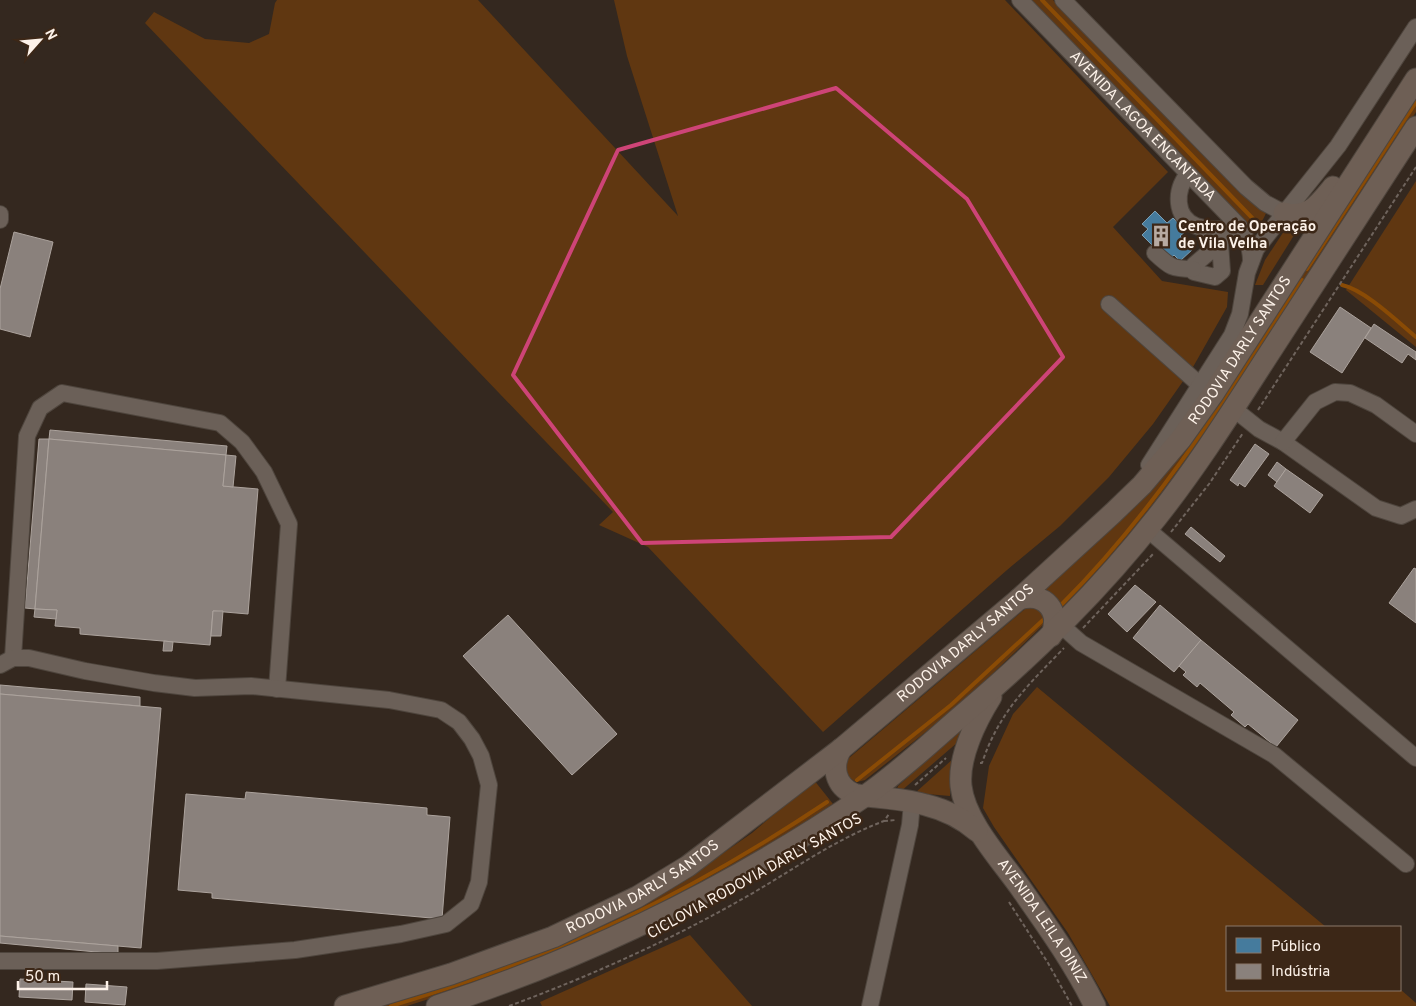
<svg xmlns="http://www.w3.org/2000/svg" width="1416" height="1006" viewBox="0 0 1416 1006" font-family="Overpass,sans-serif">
	<rect width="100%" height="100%" fill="#34281f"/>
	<g fill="#603711">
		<path d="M 277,0 L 478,0 L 678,216 L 627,56 L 614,0 L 1005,0 L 1168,172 L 1113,227 L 1162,281 L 1228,292 L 1227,307 L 1193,367 L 1153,424 L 1109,477 L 1060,526 L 1007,570 L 823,732 L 648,547 L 599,525 L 613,512 L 145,23 L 154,12 L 205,39 L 249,43 L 269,34 L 275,3 Z"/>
		<path d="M 1030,0 L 1053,0 L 1228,179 L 1266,213 C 1262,223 1258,227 1248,230 Z"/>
		<path d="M 1416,90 L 1416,112 L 1228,403 L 1181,471 L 1114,553 L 1061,610 L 1040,589 L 1085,549 Z"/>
		<path d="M 1416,181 L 1416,347 L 1346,290 Z"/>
		<path d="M 1301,224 L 1263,285 L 1255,285 L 1265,260 L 1288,225 Z"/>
		<path d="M 1031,606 L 1044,612 L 1044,624 L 977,689 L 936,724 L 865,780 L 857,782 C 846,778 842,768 849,758 L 1025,609 Z"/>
		<path d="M 1037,687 L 1326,927 L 1227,927 L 1227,990 L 1400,989 L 1416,1003 L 1416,1006 L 1110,1006 L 1068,933 L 994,827 L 983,808 L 989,766 L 1013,714 Z"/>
		<path d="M 961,730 L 963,731 L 958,742 L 900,792 L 897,790 L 898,786 Z"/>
		<path d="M 953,759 L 950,775 L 950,796 L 915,793 Z"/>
		<path d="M 814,780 L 833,804 L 789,834 L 660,907 L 491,979 L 407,1006 L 373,1006 L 686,879 L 752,833 Z"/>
		<path d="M 690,935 L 752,1006 L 542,1006 L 540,1002 Z"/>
	</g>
	<path fill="#457b9d" stroke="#7c9fb4" d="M 1155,211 L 1167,223 L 1173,218 L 1186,231 L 1180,236 L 1193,249 L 1180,261 L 1174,255 L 1168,261 L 1142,235 L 1148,229 L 1142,224 Z"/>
	<g fill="#8a817c" stroke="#aca39d">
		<path d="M 14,232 L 53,242 L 30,337 L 0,329 L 0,289 Z"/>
		<path d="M 1340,307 L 1371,328 L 1342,373 L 1310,352 Z"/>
		<path d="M 1374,324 L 1416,352 L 1416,360 L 1408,354 L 1402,363 L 1365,338 Z"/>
		<path d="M 50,430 L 227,446 L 226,455 L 49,439 Z"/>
		<path d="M 39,439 L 49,439 L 35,609 L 25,608 Z"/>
		<path d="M 49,439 L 226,455 L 223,486 L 258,489 L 248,614 L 213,611 L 210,645 L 80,634 L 80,628 L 55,626 L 57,610 L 35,609 Z"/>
		<path d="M 1255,444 L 1269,454 L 1245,487 L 1239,483 L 1238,486 L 1230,480 Z"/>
		<path d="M 226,455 L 236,456 L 233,487 L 223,486 Z"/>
		<path d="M 1277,462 L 1286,469 L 1277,482 L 1268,475 Z"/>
		<path d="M 1286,469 L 1323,495 L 1310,513 L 1274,486 Z"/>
		<path d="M 1191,527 L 1225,556 L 1220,562 L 1185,534 Z"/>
		<path d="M 1414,568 L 1416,569 L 1416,623 L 1389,603 Z"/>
		<path d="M 1135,585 L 1156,602 L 1127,632 L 1108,614 Z"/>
		<path d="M 1160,605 L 1201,640 L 1174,672 L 1133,638 Z"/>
		<path d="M 35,609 L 57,610 L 56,619 L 34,617 Z"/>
		<path d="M 213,611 L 223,611 L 221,636 L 211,636 Z"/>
		<path d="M 508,615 L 617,734 L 572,775 L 463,656 Z"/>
		<path d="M 1201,640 L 1298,720 L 1276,747 L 1248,724 L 1245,727 L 1231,715 L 1234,712 L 1200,683 L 1197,687 L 1183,675 L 1186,672 L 1179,666 Z"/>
		<path d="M 164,641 L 173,642 L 172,651 L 163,651 Z"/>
		<path d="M 0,685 L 140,697 L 140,706 L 0,694 Z"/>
		<path d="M 0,694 L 161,708 L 141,948 L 0,936 Z"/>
		<path d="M 246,792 L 427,808 L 427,815 L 450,817 L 442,919 L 212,898 L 212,893 L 178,890 L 186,794 L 245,799 Z"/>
		<path d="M 0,936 L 118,946 L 118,954 L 0,943 Z"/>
		<path d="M 20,979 L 73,982 L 72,1000 L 19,997 Z"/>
		<path d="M 86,984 L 127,987 L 125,1005 L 85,1002 Z"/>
	</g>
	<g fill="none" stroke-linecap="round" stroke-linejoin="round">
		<g stroke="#8a4b05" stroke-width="4">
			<path d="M 1042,0 L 1259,225"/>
			<path d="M 1307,269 L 1416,102"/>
			<path d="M 1342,285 C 1365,290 1397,321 1416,337"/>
			<path d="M 1062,604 C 1158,508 1229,393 1302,280"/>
			<path d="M 857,780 L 951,705 L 1043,620"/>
			<path d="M 391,1006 C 469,982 547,955 621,920 C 693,886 761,846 827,802"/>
		</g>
		<g stroke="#4e453d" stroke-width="18">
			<g id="minor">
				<path id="s1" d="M 1020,0 L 1239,226 C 1247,237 1251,247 1251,261"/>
				<path d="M 1063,0 L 1246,187 L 1265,203 L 1284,213"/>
				<path d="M 1188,174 C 1175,190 1174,217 1196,226 C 1207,230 1220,230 1231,228"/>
				<path d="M 0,214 L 0,220"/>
				<path d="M 1220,243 L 1194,265 L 1193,269 L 1194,272 L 1215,277 L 1222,271 L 1220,243 L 1222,229"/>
				<path d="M 1155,253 C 1170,267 1172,269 1193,269"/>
				<path d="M 1109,304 L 1200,385"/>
				<path d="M 1234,409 L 1259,429 L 1283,442 L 1376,508 L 1401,516 L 1416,509"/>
				<path d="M 1283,442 L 1315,402 L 1335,392 L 1350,393 L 1376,405 L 1416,434"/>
				<path d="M 1149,465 L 1232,335 L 1240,314 L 1247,273 L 1256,249 L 1338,146 L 1416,27"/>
				<path d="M 1147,529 L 1416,758"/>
				<path d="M 1062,626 L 1081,643 L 1274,755 L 1406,864"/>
				<path d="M 13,658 L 27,436 L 40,408 L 62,393 L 220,423 L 242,442 L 264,472 L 289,524 L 277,689"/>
				<path d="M 0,665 L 13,658 L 29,658 L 85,671 L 154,683 L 195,688 L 251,686 L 389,700 L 441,710 L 459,722 L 472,739 L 481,756 L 489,785 L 479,882 L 471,904 L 446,924 L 401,934 L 295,950 L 157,961 L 0,961"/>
				<path d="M 870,1006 L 910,825 L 912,802"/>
			</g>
		</g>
		<g stroke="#4e453d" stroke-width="23">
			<g id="major">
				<path d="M 1284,213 C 1308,220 1319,204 1333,187"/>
				<path d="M 1019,599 C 1045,591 1062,612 1051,636"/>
				<path id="s2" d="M 991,697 C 976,721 958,757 961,786 C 965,822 1002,861 1022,890 C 1048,927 1075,965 1095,1006"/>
				<path d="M 841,749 C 831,766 835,786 854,794 C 861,796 870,796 877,797 C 893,799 910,800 926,805 C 946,810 962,818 977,831"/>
				<path id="s3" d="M 345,1006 L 451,974 L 553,937 L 637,897 L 688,866 L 841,749 L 1019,599 L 1113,513 L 1142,485 L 1181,439 L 1213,394 L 1416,79"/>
				<path d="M 437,1006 C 590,956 729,888 862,798 C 900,772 933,740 967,711 C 1037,651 1100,590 1157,517 C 1199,464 1235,406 1272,349 C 1320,275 1368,201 1416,127"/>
			</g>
		</g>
		<g stroke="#6f645d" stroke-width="2" stroke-dasharray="4 2.5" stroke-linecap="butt">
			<path d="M 1258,410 L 1416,167"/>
			<path d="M 1171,532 L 1209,484 L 1243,433"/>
			<path d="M 1083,628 L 1154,553"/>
			<path d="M 980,763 L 982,763 C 999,712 1028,685 1064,648"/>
			<path d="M 915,785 L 946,758"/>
			<path d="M 884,821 L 896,820"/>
			<path d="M 1009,902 L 1048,963 L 1072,1006"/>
			<path d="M 509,1006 C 588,977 664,943 737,902 C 786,875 831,841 884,821 L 889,814"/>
		</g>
		<use href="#minor" stroke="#6b6058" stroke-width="16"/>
		<use href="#major" stroke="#6e5f55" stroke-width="21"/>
	</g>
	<path fill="none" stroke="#ce4477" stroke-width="4" stroke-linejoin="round" d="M 836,88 L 967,199 L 1063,357 L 891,537 L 642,543 L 513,375 L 618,150 Z"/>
	<defs>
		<g id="building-bare" transform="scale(1.725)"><path d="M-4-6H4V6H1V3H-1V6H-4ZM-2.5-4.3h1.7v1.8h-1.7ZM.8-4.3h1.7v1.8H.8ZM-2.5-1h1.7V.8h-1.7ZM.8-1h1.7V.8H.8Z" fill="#b7aba2" stroke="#3c2717" stroke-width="2.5" paint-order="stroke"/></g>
	</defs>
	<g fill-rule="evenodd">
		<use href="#building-bare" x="1161" y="236"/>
	</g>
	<g text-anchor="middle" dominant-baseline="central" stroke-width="5" stroke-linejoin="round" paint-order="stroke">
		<g font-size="15" fill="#fdf2e9" stroke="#3c2717">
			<text stroke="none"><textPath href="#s1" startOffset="176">AVENIDA LAGOA ENCANTADA</textPath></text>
			<text stroke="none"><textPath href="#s3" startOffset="1132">RODOVIA DARLY SANTOS</textPath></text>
			<text stroke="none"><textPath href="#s3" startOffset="728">RODOVIA DARLY SANTOS</textPath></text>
			<text transform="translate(755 877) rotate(-29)">CICLOVIA RODOVIA DARLY SANTOS</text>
			<text stroke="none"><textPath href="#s3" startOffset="322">RODOVIA DARLY SANTOS</textPath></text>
			<text stroke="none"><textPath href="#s2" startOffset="254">AVENIDA LEILA DINIZ</textPath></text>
		</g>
		<g font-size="15" font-weight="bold" fill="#fdf2e9" stroke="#3c2717" text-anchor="start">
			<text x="1178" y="227">Centro de Operação<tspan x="1178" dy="17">de Vila Velha</tspan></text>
		</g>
	</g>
	<rect x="1226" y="926" width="175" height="65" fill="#3c2717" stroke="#89786b"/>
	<rect x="1236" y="938" width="25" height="15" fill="#457b9d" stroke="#89786b"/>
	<text x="1271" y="951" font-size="15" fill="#fdf2e9">Público</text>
	<rect x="1236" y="964" width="25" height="15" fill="#8a817c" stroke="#89786b"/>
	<text x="1271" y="976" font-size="15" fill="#fdf2e9">Indústria</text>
	<g transform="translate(40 40) rotate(63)" stroke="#3c2717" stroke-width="4" paint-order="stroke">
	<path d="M0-4L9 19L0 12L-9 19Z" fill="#fdf2e9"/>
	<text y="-8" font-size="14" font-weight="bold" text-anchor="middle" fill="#fdf2e9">N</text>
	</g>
	<path d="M18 981v8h89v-8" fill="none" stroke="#fdf2e9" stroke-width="2.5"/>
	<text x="25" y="981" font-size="15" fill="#fdf2e9" stroke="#3c2717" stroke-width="4" paint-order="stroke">50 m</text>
</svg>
